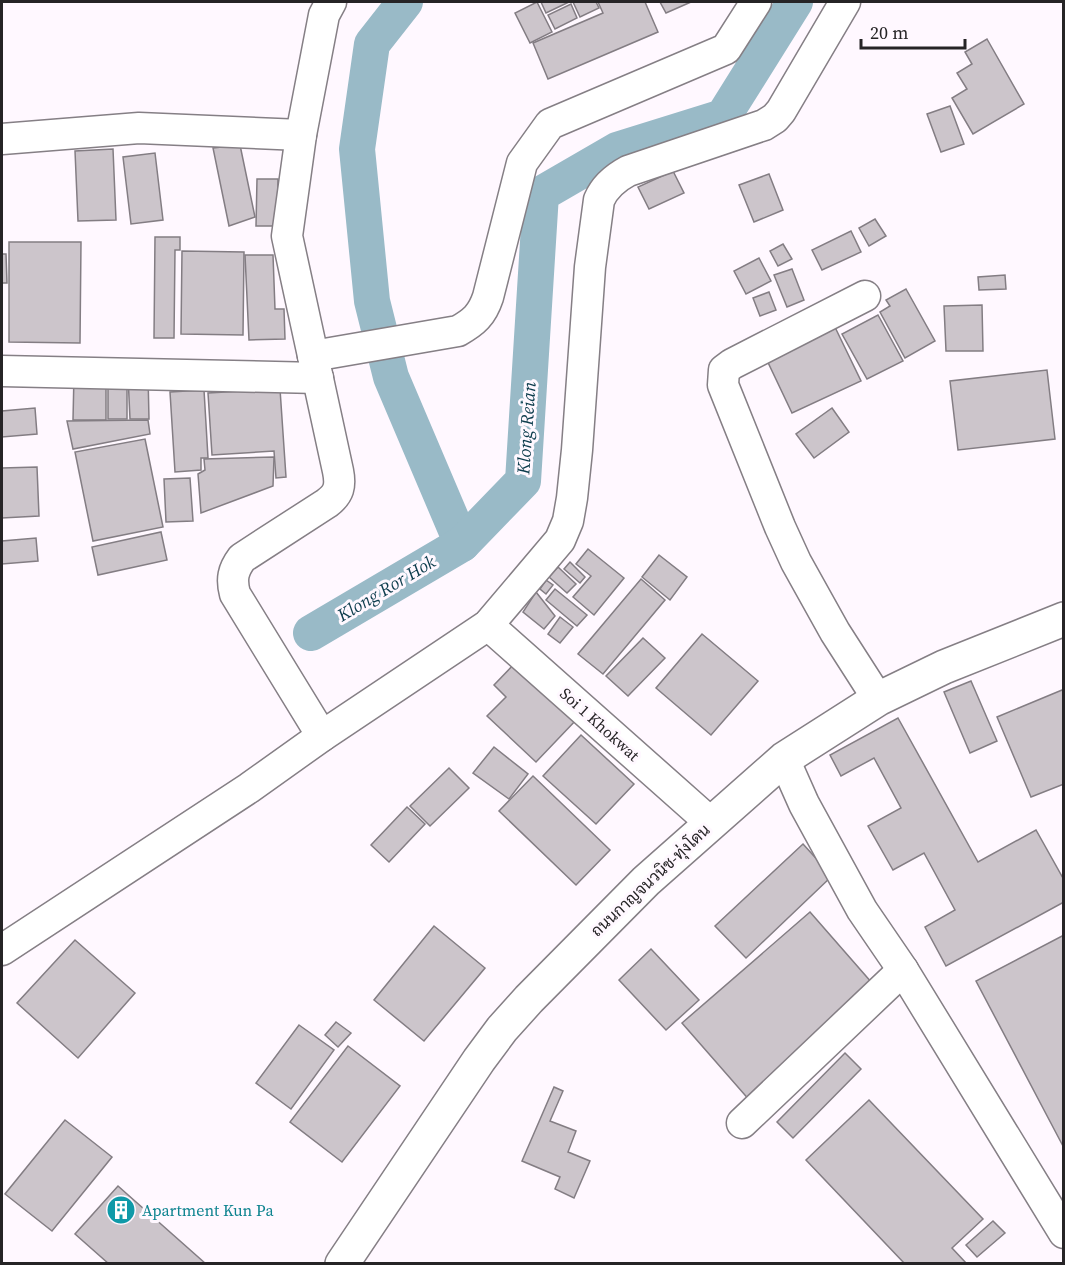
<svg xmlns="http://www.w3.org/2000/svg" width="1065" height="1265" viewBox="0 0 1065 1265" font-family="'Source Serif 4',Sarabun,serif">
	<rect width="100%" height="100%" fill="#fff8ff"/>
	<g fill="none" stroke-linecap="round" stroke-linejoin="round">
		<g stroke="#99bac7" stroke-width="36">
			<path d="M 405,2 L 372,44 L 357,149 L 372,301 L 391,377 L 462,544"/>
			<path d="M 311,633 L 462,544 L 523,481 L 541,194 L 617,150 L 723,117 L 795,2"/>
		</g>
	</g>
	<g fill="#ccc5cb" stroke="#837d83" stroke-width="1.5">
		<path d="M 537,2 L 552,32 L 530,43 L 515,13 Z"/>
		<path d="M 541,2 L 569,2 L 546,13 Z"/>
		<path d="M 573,2 L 596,2 L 599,8 L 580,17 Z"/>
		<path d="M 598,2 L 645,2 L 658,32 L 548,79 L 533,43 L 603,13 Z"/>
		<path d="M 660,2 L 691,2 L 666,13 Z"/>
		<path d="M 571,4 L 577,18 L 555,29 L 548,15 Z"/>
		<path d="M 987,39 L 1024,104 L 973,134 L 952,98 L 967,89 L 957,73 L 972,64 L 965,52 Z"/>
		<path d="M 950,106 L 964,144 L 941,152 L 927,114 Z"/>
		<path d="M 240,145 L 255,217 L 229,226 L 213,148 Z"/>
		<path d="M 113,149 L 116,220 L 78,221 L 75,151 Z"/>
		<path d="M 155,153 L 163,220 L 131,224 L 123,157 Z"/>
		<path d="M 673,171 L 684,193 L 649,209 L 638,187 Z"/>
		<path d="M 769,174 L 783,210 L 754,222 L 739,185 Z"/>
		<path d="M 257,179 L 278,179 L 277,226 L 256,226 Z"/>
		<path d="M 875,219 L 886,236 L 869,246 L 859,228 Z"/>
		<path d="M 851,231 L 861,252 L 822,270 L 812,250 Z"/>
		<path d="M 155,237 L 180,237 L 180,250 L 175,250 L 174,338 L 154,338 Z"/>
		<path d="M 9,242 L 81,242 L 80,343 L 9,342 Z"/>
		<path d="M 783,244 L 792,259 L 778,266 L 770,251 Z"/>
		<path d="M 182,251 L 244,252 L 243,335 L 181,334 Z"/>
		<path d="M 2,254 L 6,254 L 7,283 L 2,283 Z"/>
		<path d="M 245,255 L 273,255 L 275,309 L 284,309 L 285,339 L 249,340 Z"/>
		<path d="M 759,258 L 771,281 L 746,294 L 734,271 Z"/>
		<path d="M 792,269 L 804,300 L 787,307 L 774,275 Z"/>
		<path d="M 1005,275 L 1006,289 L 979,290 L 978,277 Z"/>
		<path d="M 906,289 L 935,341 L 905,358 L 880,312 L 890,306 L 886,300 Z"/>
		<path d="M 769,292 L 776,310 L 760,316 L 753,298 Z"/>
		<path d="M 982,305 L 983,351 L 946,351 L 944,306 Z"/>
		<path d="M 878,315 L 903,361 L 867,379 L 842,334 Z"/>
		<path d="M 832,321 L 861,381 L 792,413 L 764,354 Z"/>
		<path d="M 1047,370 L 1055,439 L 958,450 L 950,381 Z"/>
		<path d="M 74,375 L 106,376 L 106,420 L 73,420 Z"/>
		<path d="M 148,375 L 149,419 L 130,419 L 128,376 Z"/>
		<rect x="108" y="382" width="19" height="37"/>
		<path d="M 280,389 L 286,477 L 276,478 L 274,451 L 212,455 L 208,393 Z"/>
		<path d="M 204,390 L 208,458 L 201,458 L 201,470 L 175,472 L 170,392 Z"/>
		<path d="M 35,408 L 37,434 L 2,437 L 2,411 Z"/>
		<path d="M 832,408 L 849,432 L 814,458 L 796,434 Z"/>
		<path d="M 148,420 L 150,434 L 73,449 L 67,421 Z"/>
		<path d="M 145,439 L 163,527 L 93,541 L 75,452 Z"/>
		<path d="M 274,457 L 273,486 L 201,513 L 198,474 L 205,470 L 204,459 Z"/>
		<path d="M 37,467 L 39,516 L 2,518 L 2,468 Z"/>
		<path d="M 190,478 L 193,521 L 166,522 L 164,479 Z"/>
		<path d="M 161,532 L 167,560 L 98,575 L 92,547 Z"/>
		<path d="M 36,538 L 38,561 L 2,564 L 2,541 Z"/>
		<path d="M 588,549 L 624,578 L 594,615 L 573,597 L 591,576 L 576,564 Z"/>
		<path d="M 659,555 L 687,577 L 670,600 L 642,577 Z"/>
		<path d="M 570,562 L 585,577 L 580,583 L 564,569 Z"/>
		<path d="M 558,567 L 576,584 L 567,593 L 549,577 Z"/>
		<path d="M 641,579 L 665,600 L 603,674 L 578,654 Z"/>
		<path d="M 546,580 L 553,585 L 546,594 L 540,589 Z"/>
		<path d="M 555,589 L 587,615 L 577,626 L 546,600 Z"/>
		<path d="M 536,592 L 555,616 L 544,629 L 523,612 Z"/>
		<path d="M 560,617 L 573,627 L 560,643 L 548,634 Z"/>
		<path d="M 702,634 L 758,681 L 711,735 L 656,688 Z"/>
		<path d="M 643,638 L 665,658 L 628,696 L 606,676 Z"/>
		<path d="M 517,661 L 577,719 L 536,762 L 487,716 L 506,697 L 494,685 Z"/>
		<path d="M 971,681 L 997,741 L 970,753 L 944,692 Z"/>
		<path d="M 1062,690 L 1064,694 L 1064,784 L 1031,797 L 997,717 Z"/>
		<path d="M 898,718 L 978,862 L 1036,830 L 1064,880 L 1064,902 L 946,966 L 925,927 L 955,910 L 924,853 L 893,870 L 868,826 L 901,808 L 874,758 L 841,776 L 830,755 Z"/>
		<path d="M 581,735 L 634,784 L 596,824 L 543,776 Z"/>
		<path d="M 494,747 L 528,774 L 509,799 L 473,773 Z"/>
		<path d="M 449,768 L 469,788 L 430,826 L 410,806 Z"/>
		<path d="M 533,776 L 610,850 L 576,885 L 499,811 Z"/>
		<path d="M 407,807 L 425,824 L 389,862 L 371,845 Z"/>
		<path d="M 803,844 L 832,876 L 746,958 L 715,926 Z"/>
		<path d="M 810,912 L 879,991 L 751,1102 L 682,1023 Z"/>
		<path d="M 434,926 L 485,968 L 424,1041 L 374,1000 Z"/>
		<path d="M 1064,935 L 1064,1148 L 976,981 Z"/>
		<path d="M 75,940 L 135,993 L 78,1058 L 17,1003 Z"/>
		<path d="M 651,949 L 699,1000 L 666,1030 L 619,980 Z"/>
		<path d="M 336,1022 L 351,1033 L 338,1047 L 325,1035 Z"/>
		<path d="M 299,1025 L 334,1050 L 291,1109 L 256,1083 Z"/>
		<path d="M 348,1046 L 400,1086 L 342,1162 L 290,1122 Z"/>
		<path d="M 845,1053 L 861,1069 L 793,1138 L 777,1122 Z"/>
		<path d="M 554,1087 L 563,1091 L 550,1121 L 576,1131 L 568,1152 L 590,1161 L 574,1198 L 555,1189 L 560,1177 L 522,1161 Z"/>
		<path d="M 869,1100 L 983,1219 L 952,1248 L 967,1264 L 905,1264 L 806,1160 Z"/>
		<path d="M 65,1120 L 112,1157 L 52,1231 L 5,1194 Z"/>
		<path d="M 118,1186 L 206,1264 L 109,1264 L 75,1234 Z"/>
		<path d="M 993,1221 L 1005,1233 L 977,1257 L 966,1245 Z"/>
	</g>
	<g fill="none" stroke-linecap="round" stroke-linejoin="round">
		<g stroke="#857f85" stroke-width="33">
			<g id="minor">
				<path d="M 2,139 L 139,128 L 301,135"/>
				<path d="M 865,296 L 732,364 L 724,370 L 723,385 L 780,527 L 796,562 L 835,632 L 878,699"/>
				<path d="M 313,356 L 458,331 C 474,322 482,315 488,297 L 522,163 L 550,124 L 726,49 L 756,2"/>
				<path d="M 2,371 L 318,378"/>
				<path d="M 488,625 L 711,823"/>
				<path d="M 322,736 L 235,594 C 231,579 233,570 242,558 L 327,503 C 339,494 341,486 338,471 L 287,236 L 301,135 L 324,15 L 331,2"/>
				<path d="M 784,759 L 804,804 L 862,910 L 903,970 L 1064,1233"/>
				<path d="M 2,950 L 249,788 L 322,736 L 488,625 L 560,540 L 568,521 L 572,498 L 577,450 L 590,267 L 599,200 C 605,186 615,178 628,171 L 764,125 L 775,118 L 781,111 L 845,2"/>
				<path d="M 742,1123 L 903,970"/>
			</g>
		</g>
		<g stroke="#857f85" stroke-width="36">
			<path id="tertiary" d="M 342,1264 L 479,1060 L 502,1029 L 529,999 L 646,881 L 784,759 L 878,699 L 944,667 L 1064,619"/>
		</g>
		<use href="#minor" stroke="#fff" stroke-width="30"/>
		<use href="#tertiary" stroke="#fff" stroke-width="33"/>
	</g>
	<defs>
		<g id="building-disc" transform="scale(1.5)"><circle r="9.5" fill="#0f9aa8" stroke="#fff8ff"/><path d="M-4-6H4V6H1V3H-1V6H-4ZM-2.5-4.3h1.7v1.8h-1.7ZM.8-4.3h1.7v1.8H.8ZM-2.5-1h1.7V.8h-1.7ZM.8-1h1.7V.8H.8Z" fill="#fff"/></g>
	</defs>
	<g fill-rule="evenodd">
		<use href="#building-disc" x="121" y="1210"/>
	</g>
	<g text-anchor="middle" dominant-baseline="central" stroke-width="6" stroke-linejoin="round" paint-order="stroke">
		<g font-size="16" fill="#262426" stroke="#fff8ff">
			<text transform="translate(600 724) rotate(42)">Soi 1 Khokwat</text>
			<text transform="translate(650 880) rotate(-43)">ถนนกาญจนวนิช-ทุ่งโดน</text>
		</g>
		<g font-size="16" fill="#0d838f" stroke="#fff8ff" text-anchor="start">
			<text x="142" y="1210">Apartment Kun Pa</text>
		</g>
		<g font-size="18" font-style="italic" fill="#0c3c4c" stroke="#fff8ff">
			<text transform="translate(526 428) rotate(-86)">Klong Reian</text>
			<text transform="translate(386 588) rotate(-31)">Klong Ror Hok</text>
		</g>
	</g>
	<rect width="1065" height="1265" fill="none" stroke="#262426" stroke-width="6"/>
	<path d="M861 39v9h104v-9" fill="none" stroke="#262426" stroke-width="3"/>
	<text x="870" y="39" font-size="18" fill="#262426" stroke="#fff8ff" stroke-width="4.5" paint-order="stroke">20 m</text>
</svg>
